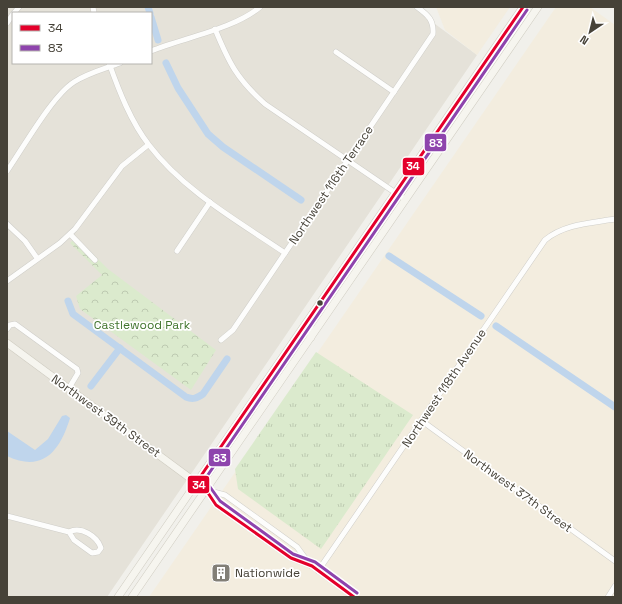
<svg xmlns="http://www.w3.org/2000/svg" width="622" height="604" viewBox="0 0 622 604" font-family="'Space Grotesk',sans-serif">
	<defs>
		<pattern id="grass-tufts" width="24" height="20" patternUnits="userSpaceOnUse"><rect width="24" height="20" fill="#dbeacd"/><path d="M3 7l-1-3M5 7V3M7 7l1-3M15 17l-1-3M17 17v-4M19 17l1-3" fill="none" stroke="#bdcab1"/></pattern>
		<pattern id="park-crowns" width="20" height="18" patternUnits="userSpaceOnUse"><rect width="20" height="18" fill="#dbeacd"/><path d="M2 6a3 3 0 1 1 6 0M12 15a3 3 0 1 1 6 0" fill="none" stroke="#bdcab1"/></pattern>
	</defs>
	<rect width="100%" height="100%" fill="#f1f0eb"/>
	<path fill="#e5e2d9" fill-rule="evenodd" d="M 7,7 L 412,7 L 477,55 L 107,597 L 7,597 ZM 13,13 L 151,13 L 151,63 L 13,63 Z"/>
	<g fill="#f3eddf">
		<path d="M 436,7 L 510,7 L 477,55 L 445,30 Z"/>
		<path d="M 556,7 L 590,7 L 615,25 L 615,597 L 149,597 Z"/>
	</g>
	<path fill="url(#grass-tufts)" d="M 316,352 L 413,415 L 321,549 L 238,489 L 235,469 Z"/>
	<path fill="url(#park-crowns)" d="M 76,237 L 108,269 L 216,350 L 191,390 L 80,309 L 76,296 L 102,275 L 70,243 Z"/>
	<path fill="#dbeacd" d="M 145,311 L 157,322 L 147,334 L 134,323 Z"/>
	<path fill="#bfd5ec" d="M 66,415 L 70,418 C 60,451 43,473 7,456 L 7,431 L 35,450 L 48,439 L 62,416 Z"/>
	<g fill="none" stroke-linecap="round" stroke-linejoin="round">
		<g stroke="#bfd5ec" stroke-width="7">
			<path d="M 148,7 L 150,13"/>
			<path d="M 151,17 L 158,40"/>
			<path d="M 166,63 L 178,88 L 208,134 L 223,147 L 301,200"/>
			<path d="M 389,256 L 481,316"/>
			<path d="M 68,301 L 73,314 L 186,397 C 193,400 197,398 203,394 L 227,359"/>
			<path d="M 496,326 L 615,407"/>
			<path d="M 91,386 L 120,348"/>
		</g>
		<g stroke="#cfcec9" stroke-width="6">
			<g id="street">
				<path d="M 93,7 L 94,13"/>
				<path d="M 14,13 L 19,7"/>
				<path d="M 7,23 L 13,14"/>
				<path d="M 215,29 C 229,63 237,79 265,104 L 406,200"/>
				<path d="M 151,51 C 183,38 234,29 260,7"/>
				<path d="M 336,52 L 394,92"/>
				<path d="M 109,63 C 119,91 131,122 149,145 C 184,191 238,221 285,253"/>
				<path d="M 7,171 C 23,148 52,96 74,82 C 88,73 104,69 120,63"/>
				<path d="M 7,224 L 25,241 L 37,258"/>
				<path d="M 70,234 L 95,260"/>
				<path d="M 177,251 L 210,202"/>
				<path d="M 7,281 L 60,243 L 75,229 L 122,166 L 148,145"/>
				<path d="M 7,329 L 10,325 L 15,324 L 77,369 L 78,373 L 69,388"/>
				<path d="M 221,340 L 233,330 L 433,34 C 434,20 428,15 417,7"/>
				<path d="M 422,421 L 615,561"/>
				<path d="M 206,490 L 216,505 L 291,558 L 312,566 L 354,597"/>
				<path d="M 206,490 L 225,495 L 297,547 L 311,566"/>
				<path d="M 7,516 L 69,532 C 81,526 97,536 101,548 L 98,552 L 92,553 L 74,540 L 69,532"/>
				<path d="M 318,571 L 545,240 C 564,224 591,223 615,219"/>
				<path d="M 608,597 L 615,586"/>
			</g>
		</g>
		<g stroke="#d0cdc2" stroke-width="8">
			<g id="secondary">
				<path d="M 311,337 L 310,326 L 313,315"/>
				<path d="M 7,343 L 206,490"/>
				<path d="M 118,597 L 523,7"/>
				<path d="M 132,597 L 538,7"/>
			</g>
		</g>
		<use href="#street" stroke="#fdfdfc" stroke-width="5"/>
		<use href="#secondary" stroke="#f6f5ef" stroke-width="7"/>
		<g stroke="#fff" stroke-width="6">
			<path id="bus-1" d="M 354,597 L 312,566 L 291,558 L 216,505 L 206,490 L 196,483 L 523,7"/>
		</g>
		<g stroke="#fff" stroke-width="6">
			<path id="bus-2" d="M 357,593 L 315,562 L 293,554 L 220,501 L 210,487 L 203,482 L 527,10"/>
		</g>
		<use href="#bus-1" stroke="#e4002b" stroke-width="3"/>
		<use href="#bus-2" stroke="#8e44ad" stroke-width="3"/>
	</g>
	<defs>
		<g id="building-square" transform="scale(1)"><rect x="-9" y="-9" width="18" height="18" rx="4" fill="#827f77" stroke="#fff"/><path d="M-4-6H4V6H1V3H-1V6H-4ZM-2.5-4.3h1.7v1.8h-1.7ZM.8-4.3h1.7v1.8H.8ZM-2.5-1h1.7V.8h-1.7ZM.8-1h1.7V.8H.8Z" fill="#fff"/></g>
	</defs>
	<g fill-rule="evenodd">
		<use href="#building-square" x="221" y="573"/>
	</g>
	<circle fill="#464238" stroke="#fff" stroke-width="1.5" cx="320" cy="303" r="3.5"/>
	<g text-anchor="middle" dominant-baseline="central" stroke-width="3.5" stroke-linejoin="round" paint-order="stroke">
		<g font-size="12" fill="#464238" stroke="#fff">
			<text transform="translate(331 185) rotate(-56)">Northwest 116th Terrace</text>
			<text transform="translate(444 388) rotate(-56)">Northwest 118th Avenue</text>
			<text transform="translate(106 416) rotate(36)">Northwest 39th Street</text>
			<text transform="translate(518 491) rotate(36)">Northwest 37th Street</text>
		</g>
		<g font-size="12" fill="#41752e" stroke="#fff">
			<text x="142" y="325">Castlewood Park</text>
		</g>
		<g font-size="12" fill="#464238" stroke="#fff" text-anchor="start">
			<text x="235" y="573">Nationwide</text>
		</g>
	</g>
	<g stroke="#fff" stroke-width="1.5">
		<rect x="424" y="133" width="23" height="19" rx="4" fill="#8e44ad"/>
		<rect x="402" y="157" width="23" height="19" rx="4" fill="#e4002b"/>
		<rect x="208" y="448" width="23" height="19" rx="4" fill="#8e44ad"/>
		<rect x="187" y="475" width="23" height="19" rx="4" fill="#e4002b"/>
	</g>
	<g font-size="11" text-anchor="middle" font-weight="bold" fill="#fff">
		<text x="436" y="147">83</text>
		<text x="413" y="170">34</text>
		<text x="220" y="462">83</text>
		<text x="199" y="489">34</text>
	</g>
	<rect width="622" height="604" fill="none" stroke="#464238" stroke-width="16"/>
	<rect x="12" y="12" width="140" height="52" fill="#ffffff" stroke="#b5b3af"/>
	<rect x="20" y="25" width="20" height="6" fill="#e4002b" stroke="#b5b3af"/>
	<text x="48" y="32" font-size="12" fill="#464238">34</text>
	<rect x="20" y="45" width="20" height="6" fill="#8e44ad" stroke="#b5b3af"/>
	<text x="48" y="52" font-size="12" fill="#464238">83</text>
	<g transform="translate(590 32) rotate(215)" stroke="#ffffff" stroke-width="3" paint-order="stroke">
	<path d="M0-3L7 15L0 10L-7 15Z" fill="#464238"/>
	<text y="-6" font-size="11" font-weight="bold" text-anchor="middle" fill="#464238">N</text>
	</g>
</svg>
